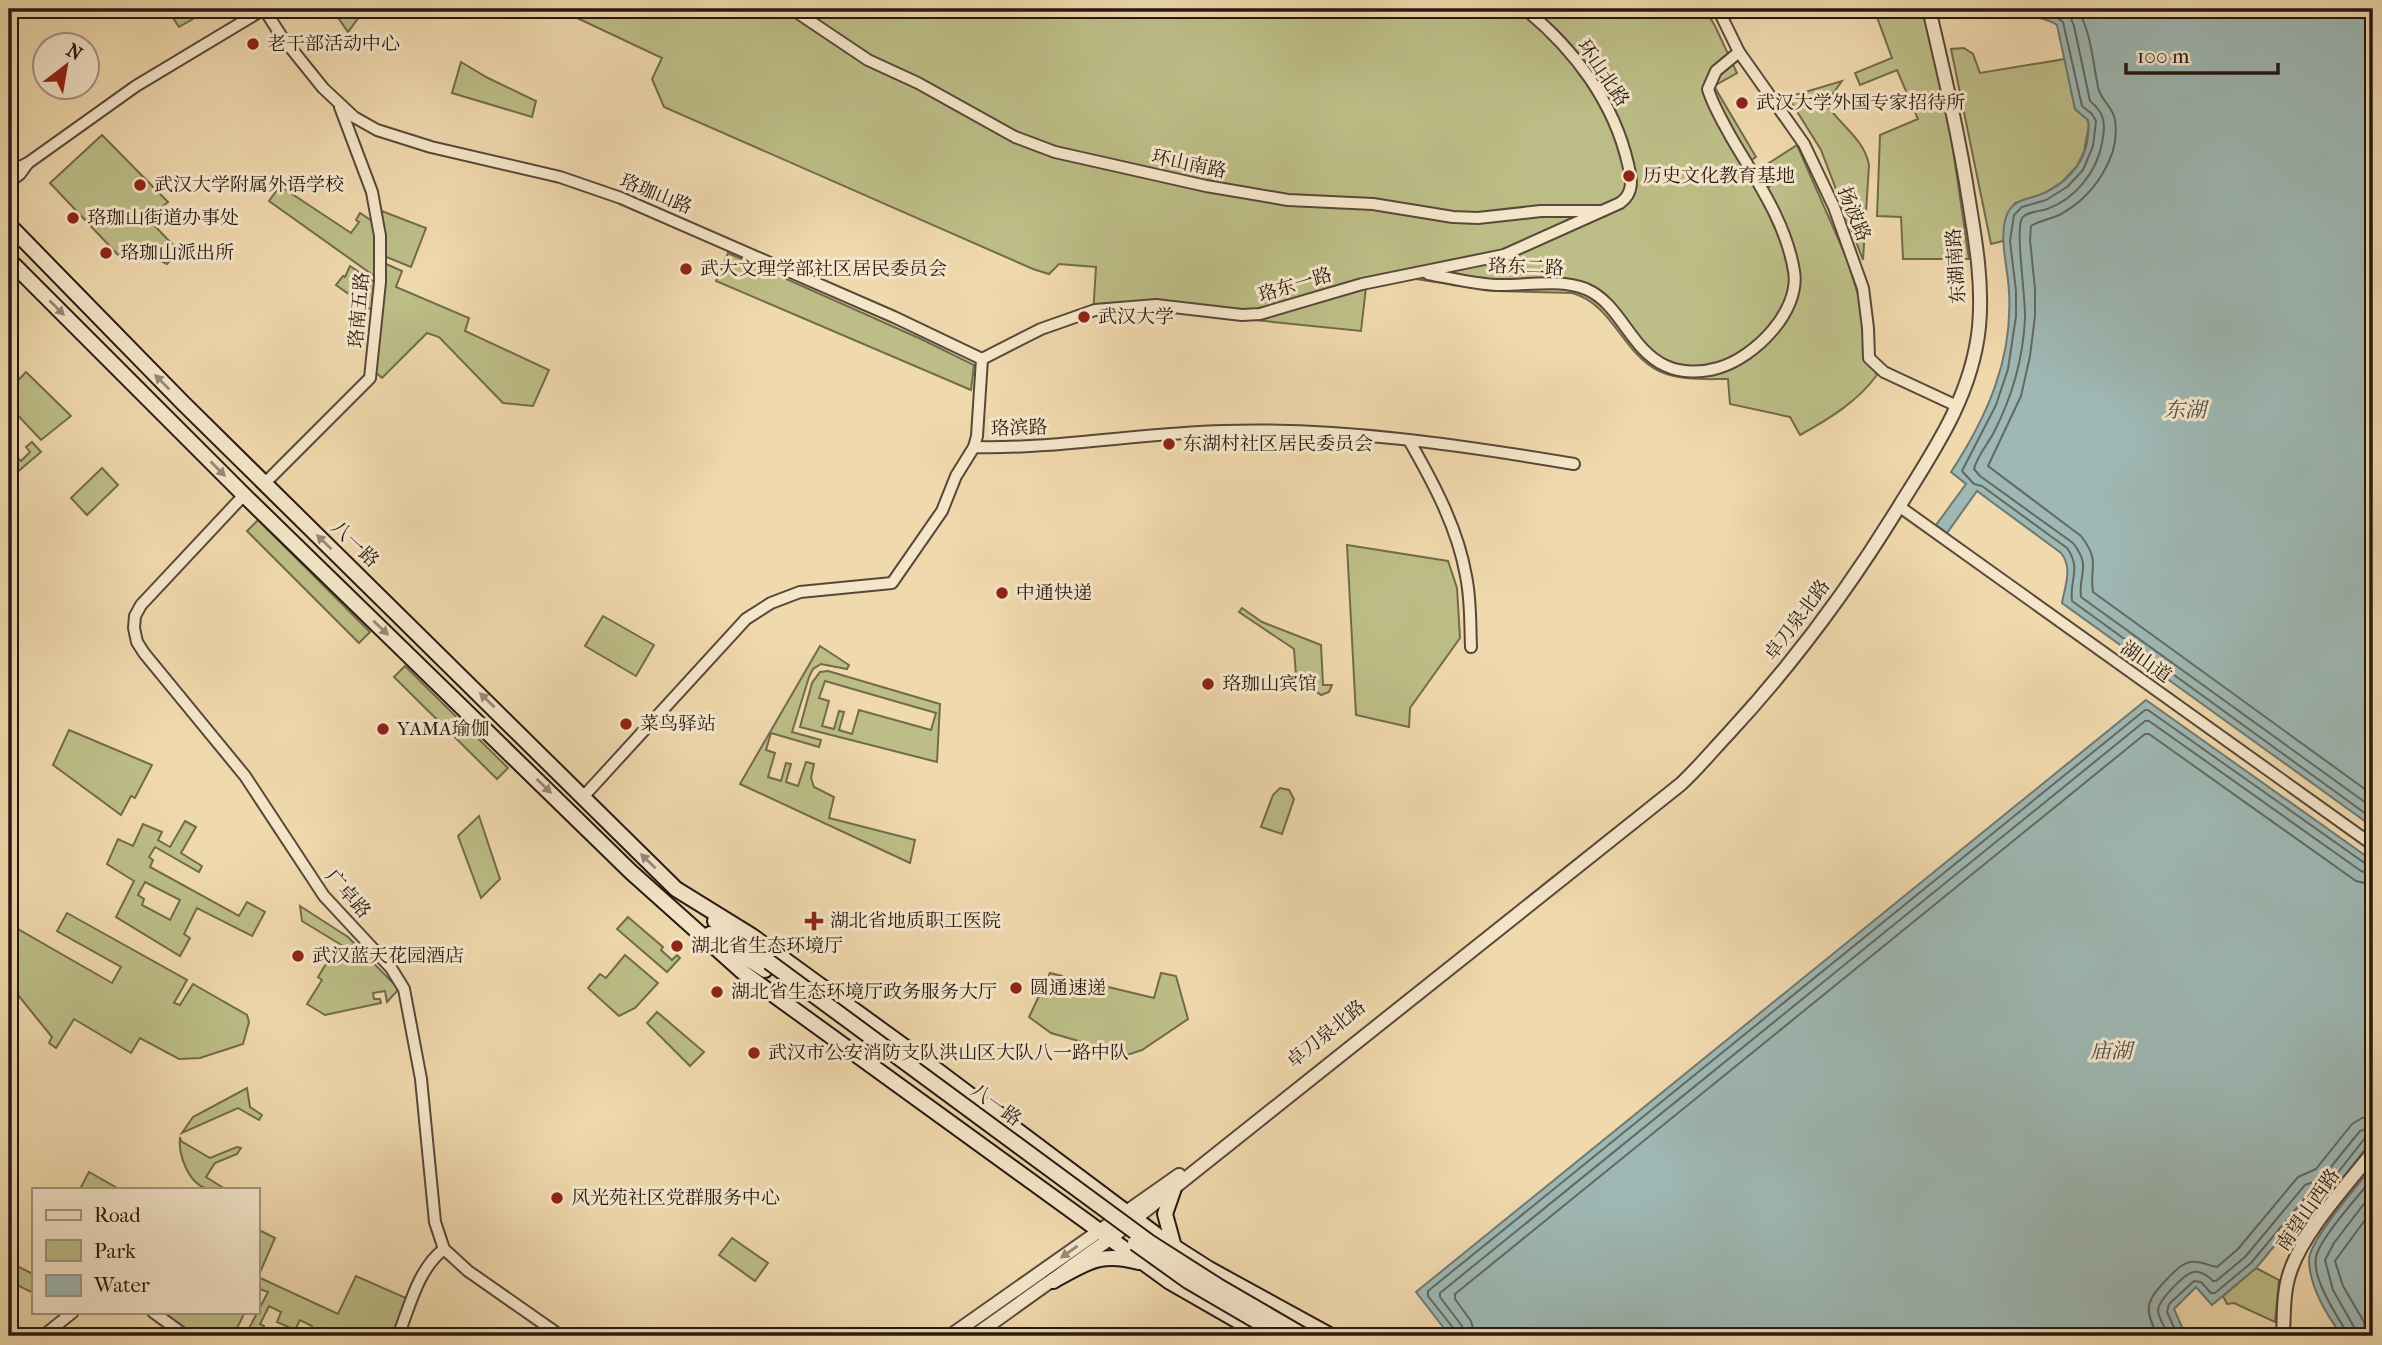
<svg xmlns="http://www.w3.org/2000/svg" width="2382" height="1345" viewBox="0 0 2382 1345" font-family="'IM FELL French Canon','Noto Serif SC',serif">
	<rect width="100%" height="100%" fill="#f0d9ad"/>
	<filter id="stains"><feTurbulence type="fractalNoise" baseFrequency=".00286" numOctaves="4"/><feColorMatrix values="0 0 0 0 .2 0 0 0 0 .09 0 0 0 0 .02 0 0 0 .5 -.17"/></filter>
	<radialGradient id="worn" r=".72"><stop offset=".6" stop-color="#630" stop-opacity="0"/><stop offset="1" stop-color="#630" stop-opacity=".3"/></radialGradient>
	<g fill="#bdbe87" stroke="#716b4c" stroke-width="2" fill-rule="evenodd">
		<path d="M 167,9 L 210,9 L 179,27 Z"/>
		<path d="M 332,9 L 365,9 L 348,32 Z"/>
		<path d="M 558,9 L 1705,9 L 1715,26 L 1737,73 L 1714,86 L 1756,157 L 1750,161 L 1767,188 L 1780,179 L 1769,163 L 1797,145 L 1847,259 L 1862,308 L 1864,356 L 1877,375 C 1857,402 1829,419 1800,435 L 1790,417 L 1730,404 L 1728,379 C 1705,379 1681,381 1659,371 C 1622,353 1613,304 1572,293 L 1497,291 L 1409,278 L 1366,287 L 1361,331 L 1157,310 L 1093,315 L 1096,267 L 1059,264 L 1049,274 L 1033,269 L 664,107 L 652,79 L 662,58 Z"/>
		<path d="M 1874,9 L 1923,9 L 1950,129 L 1969,259 L 1903,259 L 1901,217 L 1877,216 L 1880,135 L 1918,119 L 1897,70 L 1860,85 L 1855,73 L 1892,58 Z"/>
		<path d="M 1964,48 L 1973,54 L 1980,73 L 2065,59 L 2075,109 L 2087,119 L 2089,125 L 2084,152 L 2077,166 L 2062,182 L 2043,194 L 2015,203 L 2007,216 L 2003,241 L 1991,244 L 1951,49 Z"/>
		<path d="M 461,62 L 488,78 L 536,101 L 532,117 L 452,93 Z"/>
		<path d="M 1842,81 L 1826,103 C 1839,125 1864,138 1869,165 L 1863,260 L 1821,150 L 1788,97 Z"/>
		<path d="M 102,135 L 168,202 L 148,219 L 179,251 L 167,264 C 151,256 137,248 120,257 L 50,183 Z"/>
		<path d="M 280,186 L 351,233 L 359,222 L 356,220 L 360,213 L 375,223 L 377,278 L 269,201 Z"/>
		<path d="M 379,210 L 426,228 L 411,267 L 384,256 Z"/>
		<path d="M 728,253 L 921,339 L 974,365 L 971,390 L 716,281 Z"/>
		<path d="M 384,263 L 402,271 L 396,287 L 469,318 L 465,331 L 549,370 L 533,406 L 503,403 L 439,337 L 427,333 L 382,378 L 374,371 Z"/>
		<path d="M 350,266 L 377,284 L 374,312 L 336,285 L 343,276 L 345,277 Z"/>
		<path d="M 26,372 L 71,416 L 41,440 L 9,406 L 9,390 Z"/>
		<path d="M 32,442 L 41,452 L 9,479 L 9,450 L 21,461 L 30,452 L 26,447 Z"/>
		<path d="M 102,468 L 118,485 L 87,515 L 71,498 Z"/>
		<path d="M 258,520 L 370,632 L 359,643 L 247,531 Z"/>
		<path d="M 1347,545 L 1448,561 L 1457,588 L 1460,638 L 1410,708 L 1409,727 L 1356,715 Z"/>
		<path d="M 1242,608 L 1262,622 L 1321,645 L 1323,685 L 1332,685 L 1329,692 L 1321,695 L 1299,679 L 1296,676 L 1294,649 L 1239,612 Z"/>
		<path d="M 603,616 L 654,645 L 636,676 L 585,646 Z"/>
		<path d="M 820,646 L 849,665 L 847,669 L 821,664 L 813,669 L 809,677 L 792,732 L 821,740 L 819,747 L 771,733 L 766,750 L 775,753 L 768,777 L 781,781 L 786,763 L 791,764 L 786,782 L 798,786 L 806,762 L 814,764 L 811,778 L 814,787 L 834,797 L 829,818 L 915,840 L 910,863 L 740,784 Z"/>
		<path d="M 405,666 L 508,768 L 497,779 L 394,677 Z"/>
		<path d="M 828,671 L 940,704 L 937,762 L 800,727 L 812,683 L 820,672 ZM 825,681 L 936,713 L 931,730 L 859,710 L 852,734 L 839,730 L 844,712 L 839,711 L 834,729 L 822,726 L 829,701 L 819,698 Z"/>
		<path d="M 69,730 L 152,765 L 135,798 L 131,796 L 121,815 L 53,765 Z"/>
		<path d="M 1280,788 L 1289,790 L 1294,799 L 1282,834 L 1261,827 L 1273,795 Z"/>
		<path d="M 479,816 L 500,879 L 481,898 L 458,836 Z"/>
		<path d="M 185,821 L 196,827 L 181,853 L 202,866 L 199,872 L 155,847 L 149,857 L 153,860 L 150,867 L 239,916 L 247,902 L 265,912 L 252,936 L 197,908 L 184,934 L 190,938 L 180,956 L 116,917 L 134,881 L 107,864 L 118,839 L 133,846 L 143,824 L 162,832 L 158,840 L 170,847 ZM 145,882 L 180,900 L 170,920 L 142,905 L 144,899 L 138,895 Z"/>
		<path d="M 300,906 L 348,937 L 397,987 L 398,990 L 387,1002 L 385,991 L 373,993 L 374,999 L 380,999 L 381,1003 L 325,1015 L 307,1004 L 322,980 L 318,977 L 331,956 L 335,959 L 343,946 L 302,921 Z"/>
		<path d="M 67,913 L 187,980 L 174,1003 L 180,1005 L 193,984 L 247,1015 L 249,1022 L 243,1044 L 200,1058 L 179,1059 L 140,1038 L 131,1053 L 74,1019 L 56,1048 L 49,1043 L 52,1037 L 9,984 L 9,924 L 112,983 L 121,967 L 57,931 Z"/>
		<path d="M 628,917 L 663,947 L 661,950 L 672,960 L 677,955 L 680,958 L 667,972 L 617,929 Z"/>
		<path d="M 625,955 L 658,983 L 635,1008 L 619,1016 L 588,988 L 600,974 L 606,978 Z"/>
		<path d="M 1050,973 L 1154,998 L 1161,973 L 1176,976 L 1188,1019 L 1142,1050 L 1127,1055 L 1051,1033 L 1029,1017 Z"/>
		<path d="M 657,1012 L 704,1052 L 690,1066 L 647,1023 Z"/>
		<path d="M 247,1088 L 250,1107 L 262,1115 L 259,1120 L 238,1108 L 182,1133 L 193,1117 Z"/>
		<path d="M 180,1137 L 181,1141 L 210,1158 L 237,1147 L 241,1148 L 237,1154 L 215,1163 L 206,1177 L 225,1189 C 220,1189 213,1190 208,1189 C 188,1184 178,1154 180,1137 Z"/>
		<path d="M 89,1172 L 119,1189 L 80,1189 Z"/>
		<path d="M 257,1229 L 275,1238 L 258,1277 L 338,1314 L 356,1276 L 408,1299 L 394,1336 L 336,1336 L 318,1329 L 314,1336 L 308,1336 L 312,1326 L 300,1320 L 295,1330 L 277,1322 L 281,1312 L 269,1306 L 260,1324 L 264,1326 L 261,1333 L 269,1336 L 245,1336 L 268,1292 L 257,1288 Z"/>
		<path d="M 732,1238 L 768,1263 L 755,1281 L 719,1255 Z"/>
		<path d="M 9,1262 L 33,1274 L 33,1293 L 9,1281 Z"/>
		<path d="M 2256,1268 L 2279,1280 L 2275,1322 L 2234,1303 L 2227,1304 L 2223,1296 Z"/>
		<path d="M 161,1312 L 245,1312 L 233,1336 L 194,1336 Z"/>
	</g>
	<g fill="#9eb8b4" stroke="#6e7873" stroke-width="2">
		<path d="M 2014,9 L 2373,9 L 2373,827 L 2062,603 C 2065,586 2073,568 2061,553 L 1977,491 L 1947,533 L 1936,525 L 1966,484 L 1951,472 C 1987,417 2013,359 2009,292 C 2008,267 1999,241 2006,217 C 2012,198 2029,200 2044,193 C 2063,185 2081,167 2086,147 C 2088,138 2090,129 2088,120 L 2075,109 L 2057,25 C 2045,16 2027,18 2014,9 Z"/>
		<path d="M 2146,700 L 2373,861 L 2373,1139 L 2325,1201 L 2316,1196 L 2256,1268 L 2212,1305 L 2196,1287 L 2174,1309 L 2186,1336 L 1450,1336 L 1416,1292 Z"/>
		<path d="M 2373,1166 L 2373,1336 L 2342,1336 C 2327,1315 2310,1288 2309,1261 C 2308,1241 2359,1184 2373,1166 Z"/>
	</g>
	<g fill="none" stroke-linecap="round" stroke-linejoin="round">
		<g stroke="#626863" stroke-width="2">
			<path d="M 2028,9 L 2052,14 L 2063,22 L 2082,106 L 2092,114 L 2096,121 L 2093,146 L 2083,170 L 2067,187 L 2046,200 L 2022,207 L 2014,215 L 2010,241 L 2016,291 L 2016,316 L 2008,369 L 1996,405 L 1962,471 L 1974,484 L 1982,486 L 2067,548 C 2082,569 2069,580 2072,601 L 2373,819"/>
			<path d="M 2061,9 L 2070,16 L 2074,26 L 2090,101 C 2105,113 2106,124 2102,143 C 2097,172 2075,199 2047,209 C 2039,212 2027,211 2022,218 C 2015,231 2026,298 2025,319 C 2023,358 2012,397 1994,432 C 1988,444 1977,456 1974,469 L 1980,476 L 2073,543 C 2092,567 2078,574 2081,597 L 2373,808"/>
			<path d="M 2077,9 C 2091,30 2093,63 2098,87 C 2100,100 2113,106 2115,120 C 2121,158 2092,197 2061,214 C 2052,219 2040,220 2031,226 L 2030,240 L 2035,289 L 2035,316 L 2030,356 L 2021,396 L 1988,466 L 2081,536 C 2101,562 2089,567 2093,592 L 2373,795"/>
			<path d="M 1455,1336 L 1454,1329 L 1428,1296 L 1428,1291 L 2145,710 L 2148,710 L 2366,864 L 2373,866"/>
			<path d="M 1464,1336 L 1462,1326 L 1440,1297 L 1440,1293 L 2145,721 L 2149,721 L 2361,871 L 2373,875"/>
			<path d="M 1475,1336 L 1471,1321 L 1455,1299 L 1455,1294 L 2145,734 L 2149,734 L 2356,881 L 2373,885"/>
			<path d="M 2158,1336 C 2143,1308 2146,1301 2168,1278 C 2175,1271 2181,1264 2190,1262 C 2201,1260 2208,1266 2217,1267 L 2238,1249 L 2298,1177 L 2316,1169 L 2352,1124 L 2362,1118 L 2373,1116"/>
			<path d="M 2169,1336 C 2166,1328 2158,1319 2158,1310 C 2159,1300 2183,1275 2193,1272 C 2201,1271 2207,1275 2213,1281 L 2216,1281 L 2245,1257 L 2305,1185 L 2321,1179 L 2360,1131 L 2373,1127"/>
			<path d="M 2178,1336 L 2167,1312 L 2169,1304 L 2194,1281 L 2201,1282 L 2211,1293 L 2215,1293 L 2251,1263 L 2310,1192 L 2315,1189 L 2325,1189 L 2365,1138 L 2373,1135"/>
			<path d="M 2347,1336 L 2346,1331 C 2335,1313 2312,1278 2316,1257 C 2320,1238 2360,1194 2373,1178"/>
			<path d="M 2356,1336 L 2354,1327 L 2333,1290 L 2325,1260 L 2334,1243 L 2373,1192"/>
			<path d="M 2366,1336 L 2364,1322 L 2343,1286 L 2335,1261 L 2373,1209"/>
		</g>
		<g stroke="#584839" stroke-width="14">
			<g id="minor">
				<path d="M 264,9 L 282,37 L 323,88 L 354,117 L 377,130 L 431,147 L 560,177 L 621,198 L 894,317 L 982,359"/>
				<path d="M 792,9 L 868,60 L 918,83 L 1015,137 L 1055,152 L 1206,186 L 1288,200 L 1373,204 L 1453,217 L 1478,218 L 1541,211 L 1599,211"/>
				<path d="M 1718,9 L 1739,52 L 1804,144 L 1834,207 L 1863,288 L 1868,328 L 1869,358 L 1884,372 L 1957,406"/>
				<path d="M 9,172 L 28,163"/>
				<path d="M 9,182 L 20,174 L 28,163 L 136,86 L 264,9"/>
				<path d="M 1428,274 C 1450,278 1473,284 1496,285 C 1525,286 1558,278 1586,289 C 1621,304 1630,350 1666,366 C 1681,373 1701,373 1718,368 C 1754,358 1801,311 1794,271 C 1786,222 1756,180 1731,137 C 1723,122 1713,106 1708,89 L 1716,71 L 1739,52"/>
				<path d="M 982,359 L 1041,329 L 1095,310 L 1156,305 L 1242,315 L 1260,314 L 1362,284 L 1504,255 L 1620,203 C 1634,193 1632,180 1628,164 C 1614,102 1574,49 1525,9"/>
				<path d="M 1410,442 C 1434,484 1458,529 1466,576 C 1471,600 1470,623 1471,647"/>
				<path d="M 974,447 L 977,436 L 982,359"/>
				<path d="M 265,483 L 370,378 L 380,282 L 380,236 L 372,192 L 340,107"/>
				<path d="M 244,495 L 141,605 L 135,616 L 134,628 L 137,642 L 144,653 L 245,776 L 324,896 L 391,968 L 404,989 L 421,1079 L 435,1222 L 444,1249 L 468,1271 L 561,1336"/>
				<path d="M 1900,507 L 2373,845"/>
				<path d="M 583,797 L 746,619 L 771,603 L 800,592 L 892,583 L 942,511 L 956,476 L 974,447 C 1058,449 1140,433 1224,431 C 1339,427 1461,445 1574,464"/>
				<path d="M 153,1312 L 186,1336"/>
				<path d="M 43,1336 L 73,1312"/>
				<path d="M 398,1336 C 410,1306 418,1269 444,1249"/>
			</g>
		</g>
		<g stroke="#584839" stroke-width="16">
			<g id="tertiary">
				<path d="M 950,1336 L 1179,1175"/>
				<path d="M 974,1336 L 1111,1238 L 1681,784 C 1698,768 1712,751 1728,734 C 1793,664 1850,587 1900,505 C 1935,449 1972,395 1979,327 C 1983,285 1976,243 1969,201 C 1959,136 1944,73 1929,9"/>
				<path d="M 2283,1336 C 2284,1315 2283,1292 2290,1272 C 2303,1232 2347,1185 2373,1152"/>
			</g>
		</g>
		<g stroke="#251812" stroke-width="18">
			<g id="secondary">
				<path d="M 9,225 L 183,403 L 676,889 L 752,936 L 938,1071 L 1162,1239 L 1209,1269 L 1331,1336"/>
				<path d="M 9,260 L 244,495 L 631,872 L 745,974 L 1170,1282 L 1264,1336"/>
				<path d="M 715,921 L 769,962"/>
				<path d="M 710,934 L 765,970"/>
				<path d="M 1174,1247 L 1165,1214 L 1174,1188"/>
				<path d="M 1053,1281 C 1086,1263 1100,1251 1139,1262"/>
			</g>
		</g>
		<use href="#minor" stroke="#f5e6ca" stroke-width="10"/>
		<use href="#tertiary" stroke="#f5e6ca" stroke-width="12"/>
		<use href="#secondary" stroke="#f5e6ca" stroke-width="14"/>
		<g stroke="#251812" stroke-width="18" stroke-linecap="butt">
			<g id="secondary-bridge">
				<path d="M 769,962 L 1149,1242 L 1218,1286 L 1304,1336"/>
				<path d="M 1135,1243 L 1188,1281 L 1282,1336"/>
			</g>
		</g>
		<use href="#secondary-bridge" stroke="#f5e6ca" stroke-width="14"/>
	</g>
	<defs><path id="oneway-solid" d="M-6-.8H1V-3.2L6.5 0L1 3.2V.8H-6Z" transform="scale(1.75)"/></defs>
	<g fill="#978977">
		<use href="#oneway-solid" transform="translate(57 308) rotate(45)"/>
		<use href="#oneway-solid" transform="translate(162 382) rotate(-135)"/>
		<use href="#oneway-solid" transform="translate(218 469) rotate(45)"/>
		<use href="#oneway-solid" transform="translate(324 542) rotate(-136)"/>
		<use href="#oneway-solid" transform="translate(381 628) rotate(44)"/>
		<use href="#oneway-solid" transform="translate(487 700) rotate(-136)"/>
		<use href="#oneway-solid" transform="translate(544 786) rotate(44)"/>
		<use href="#oneway-solid" transform="translate(648 861) rotate(-136)"/>
		<use href="#oneway-solid" transform="translate(1069 1252) rotate(145)"/>
	</g>
	<g fill="#8f2418" stroke="#f5e6ca" stroke-width="2.5">
		<circle cx="253" cy="44" r="7"/>
		<circle cx="1742" cy="103" r="7"/>
		<circle cx="1629" cy="176" r="7"/>
		<circle cx="140" cy="185" r="7"/>
		<circle cx="73" cy="218" r="7"/>
		<circle cx="106" cy="253" r="7"/>
		<circle cx="686" cy="269" r="7"/>
		<circle cx="1084" cy="317" r="7"/>
		<circle cx="1169" cy="444" r="7"/>
		<circle cx="1002" cy="593" r="7"/>
		<circle cx="1208" cy="684" r="7"/>
		<circle cx="626" cy="724" r="7"/>
		<circle cx="383" cy="729" r="7"/>
		<path d="M810.5 910.5h7v7h7v7h-7v7h-7v-7h-7v-7h7z"/>
		<circle cx="677" cy="946" r="7"/>
		<circle cx="298" cy="956" r="7"/>
		<circle cx="1016" cy="988" r="7"/>
		<circle cx="717" cy="992" r="7"/>
		<circle cx="754" cy="1053" r="7"/>
		<circle cx="557" cy="1198" r="7"/>
	</g>
	<g text-anchor="middle" dominant-baseline="central" stroke-width="6" stroke-linejoin="round" paint-order="stroke">
		<g font-size="19" fill="#251812" stroke="#f5e6ca" text-anchor="start">
			<text x="267" y="44">老干部活动中心</text>
			<text x="1756" y="103">武汉大学外国专家招待所</text>
			<text x="1643" y="176">历史文化教育基地</text>
			<text x="154" y="185">武汉大学附属外语学校</text>
			<text x="87" y="218">珞珈山街道办事处</text>
			<text x="120" y="253">珞珈山派出所</text>
			<text x="700" y="269">武大文理学部社区居民委员会</text>
			<text x="1098" y="317">武汉大学</text>
			<text x="1183" y="444">东湖村社区居民委员会</text>
			<text x="1016" y="593">中通快递</text>
			<text x="1222" y="684">珞珈山宾馆</text>
			<text x="640" y="724">菜鸟驿站</text>
			<text x="397" y="729">YAMA瑜伽</text>
			<text x="830" y="921">湖北省地质职工医院</text>
			<text x="691" y="946">湖北省生态环境厅</text>
			<text x="312" y="956">武汉蓝天花园酒店</text>
			<text x="1030" y="988">圆通速递</text>
			<text x="731" y="992">湖北省生态环境厅政务服务大厅</text>
			<text x="768" y="1053">武汉市公安消防支队洪山区大队八一路中队</text>
			<text x="571" y="1198">风光苑社区党群服务中心</text>
		</g>
		<g font-size="19" fill="#251812" stroke="#f5e6ca">
			<text transform="translate(1603 73) rotate(56)">环山北路</text>
			<text transform="translate(1189 164) rotate(12)">环山南路</text>
			<text transform="translate(656 194) rotate(22)">珞珈山路</text>
			<text transform="translate(1854 214) rotate(68)">扬波路</text>
			<text transform="translate(1956 266) rotate(-94)">东湖南路</text>
			<text transform="translate(1526 267) rotate(2)">珞东二路</text>
			<text transform="translate(1295 285) rotate(-17)">珞东一路</text>
			<text transform="translate(359 310) rotate(-85)">珞南五路</text>
			<text transform="translate(1019 428) rotate(-2)">珞滨路</text>
			<text transform="translate(355 544) rotate(44)">八一路</text>
			<text transform="translate(1797 620) rotate(-53)">卓刀泉北路</text>
			<text transform="translate(2146 662) rotate(35)">湖山道</text>
			<text transform="translate(348 894) rotate(49)">广卓路</text>
			<text transform="translate(1326 1034) rotate(-39)">卓刀泉北路</text>
			<text transform="translate(996 1105) rotate(36)">八一路</text>
			<text transform="translate(2308 1210) rotate(-55)">南望山西路</text>
		</g>
		<g font-size="21" font-style="italic" fill="#4f504b" stroke="#f5e6ca">
			<text x="2185" y="410">东湖</text>
			<text x="2111" y="1051">庙湖</text>
		</g>
	</g>
	<rect width="2382" height="1345" fill="none" stroke="#f0d9ad" stroke-width="35"/>
	<rect x="10" y="10" width="2361" height="1324" fill="none" stroke="#251812" stroke-width="3.5"/>
	<rect x="18" y="18" width="2347" height="1310" fill="none" stroke="#251812" stroke-width="2"/>
	<rect x="32" y="1188" width="228" height="126" fill="#f5e6ca" stroke="#a29480" stroke-width="2"/>
	<rect x="46" y="1210" width="35" height="10" fill="#f5e6ca" stroke="#a29480" stroke-width="2"/>
	<text x="94" y="1222" font-size="21" fill="#251812">Road</text>
	<rect x="46" y="1240" width="35" height="21" fill="#bdbe87" stroke="#a29480" stroke-width="2"/>
	<text x="94" y="1258" font-size="21" fill="#251812">Park</text>
	<rect x="46" y="1275" width="35" height="21" fill="#9eb8b4" stroke="#a29480" stroke-width="2"/>
	<text x="94" y="1292" font-size="21" fill="#251812">Water</text>
	<g transform="translate(66 66) rotate(31)"><circle r="33" fill="#f5e6ca" stroke="#a29480" stroke-width="2"/>
	<path d="M0-5L12 26L0 18L-12 26Z" fill="#8f2418"/>
	<text y="-10" font-size="19" font-weight="bold" text-anchor="middle" fill="#251812">N</text>
	</g>
	<path d="M2126 63v10h152v-10" fill="none" stroke="#251812" stroke-width="3.5"/>
	<text x="2137" y="63" font-size="21" fill="#251812" stroke="#f5e6ca" stroke-width="5" paint-order="stroke">100 m</text>
	<rect width="100%" height="100%" filter="url(#stains)"/>
	<rect width="100%" height="100%" fill="url(#worn)"/>
</svg>
